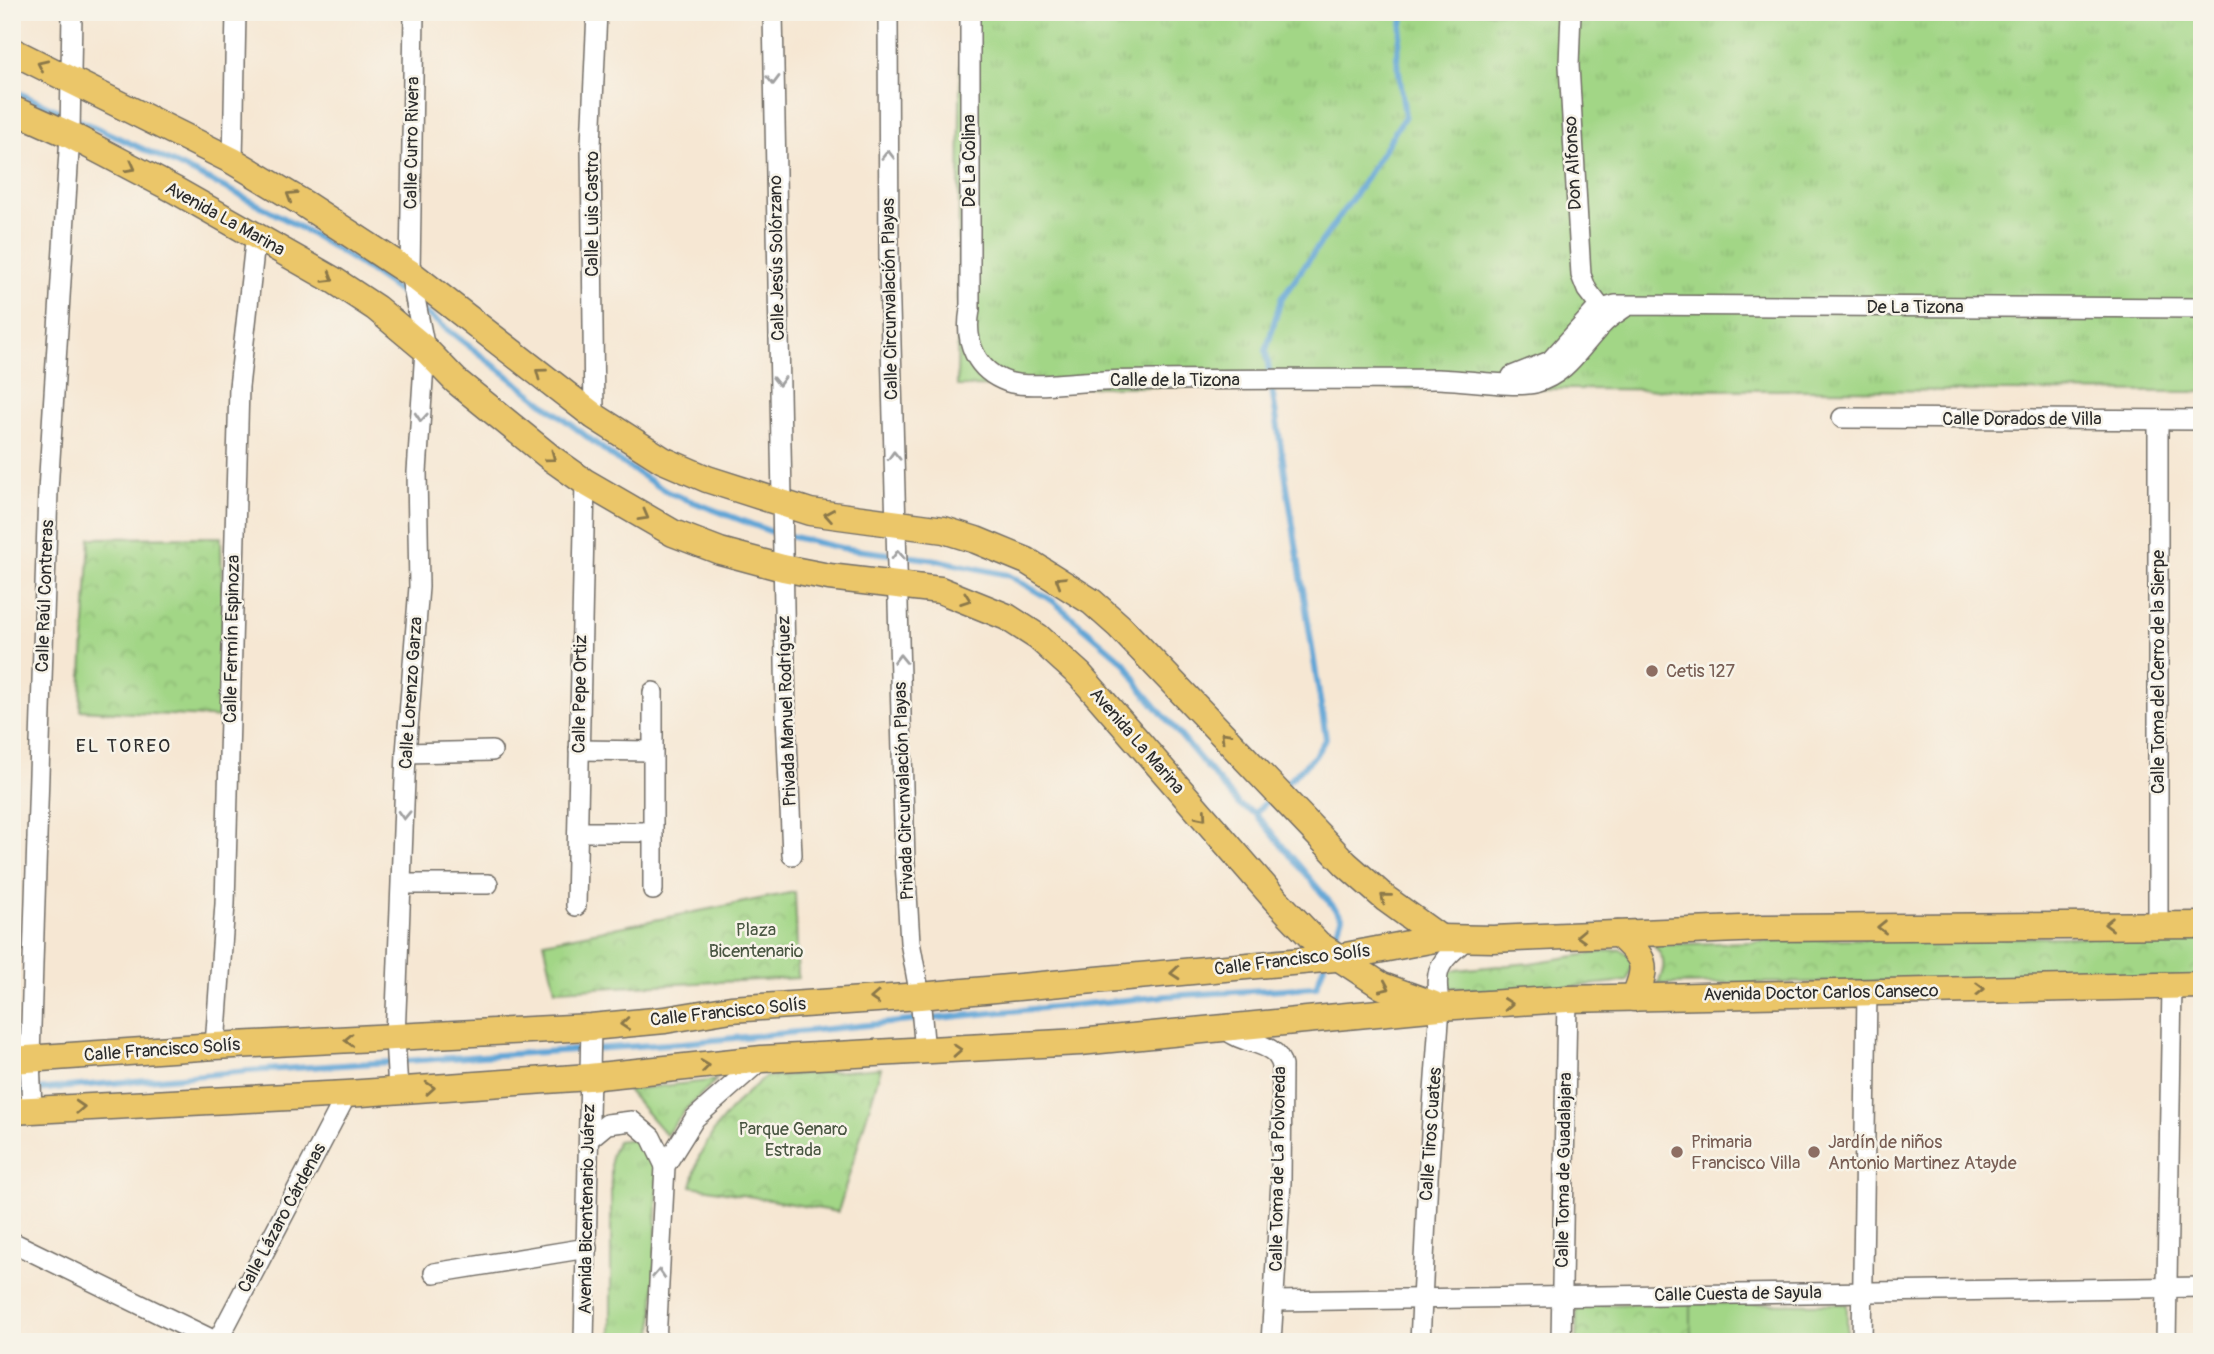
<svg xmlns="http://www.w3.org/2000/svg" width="2214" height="1354" viewBox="0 0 2214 1354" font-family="Pangolin,sans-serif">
	<defs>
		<pattern id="grass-tufts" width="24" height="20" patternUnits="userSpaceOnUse" patternTransform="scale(1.75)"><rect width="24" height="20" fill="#a2d686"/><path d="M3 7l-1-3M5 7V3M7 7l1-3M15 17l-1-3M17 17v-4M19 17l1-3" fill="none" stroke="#8cb874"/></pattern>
		<pattern id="park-crowns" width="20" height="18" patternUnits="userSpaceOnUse" patternTransform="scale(1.75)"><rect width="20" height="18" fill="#a2d686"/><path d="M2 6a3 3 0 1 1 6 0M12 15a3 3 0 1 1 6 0" fill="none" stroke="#8cb874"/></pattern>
	</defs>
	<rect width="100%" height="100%" fill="#f7f3e8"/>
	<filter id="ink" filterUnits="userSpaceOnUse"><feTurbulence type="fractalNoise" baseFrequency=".0143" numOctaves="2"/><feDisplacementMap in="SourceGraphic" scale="14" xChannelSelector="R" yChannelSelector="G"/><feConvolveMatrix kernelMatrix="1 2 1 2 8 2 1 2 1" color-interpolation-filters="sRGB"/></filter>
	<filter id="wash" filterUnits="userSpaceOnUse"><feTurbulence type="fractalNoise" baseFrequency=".00686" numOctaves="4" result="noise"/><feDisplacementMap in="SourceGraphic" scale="28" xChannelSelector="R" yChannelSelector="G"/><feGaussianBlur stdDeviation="1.57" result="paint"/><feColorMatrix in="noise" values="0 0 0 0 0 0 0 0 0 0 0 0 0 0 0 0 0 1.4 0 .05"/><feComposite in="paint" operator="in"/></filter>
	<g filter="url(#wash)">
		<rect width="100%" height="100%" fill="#f6e7d3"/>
		<g fill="url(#grass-tufts)" stroke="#668058" stroke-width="2">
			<path d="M 961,12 L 2202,12 L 2202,392 L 957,386 Z"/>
			<path d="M 716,1080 L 686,1109 L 666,1135 L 627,1090 Z"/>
			<path d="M 634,1139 L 644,1144 L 658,1172 L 653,1342 L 611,1342 L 611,1156 L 617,1141 Z"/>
		</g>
		<g fill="url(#park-crowns)" stroke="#668058" stroke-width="2">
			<path d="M 221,537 L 225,718 L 80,710 L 90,538 Z"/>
			<path d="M 795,892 L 798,978 L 555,990 L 544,942 Z"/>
			<path d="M 2202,936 L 2202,978 L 1658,984 C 1665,968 1667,959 1653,945 L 1844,939 Z"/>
			<path d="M 1621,949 L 1634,960 L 1627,981 L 1513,993 L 1445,987 L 1445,971 L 1530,963 Z"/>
			<path d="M 881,1068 L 838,1212 L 691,1186 L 699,1157 L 715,1129 L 739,1100 L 765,1077 Z"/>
			<path d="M 1691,1303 L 1691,1342 L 1576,1342 L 1577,1305 Z"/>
		</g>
		<path fill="#a2d686" stroke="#668058" stroke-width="2" d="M 1691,1303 L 1847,1304 L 1847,1342 L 1691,1342 Z"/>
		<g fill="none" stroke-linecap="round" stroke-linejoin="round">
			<g stroke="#61a5d6" stroke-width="6">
				<path d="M 12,90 C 149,153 291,208 411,301"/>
				<path d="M 422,310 L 616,459 L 667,492 L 772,532 L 841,548 L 937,560 L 1008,575 L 1053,601 L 1126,664 L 1142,690 L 1239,805 L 1255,813 L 1272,797"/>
				<path d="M 1282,787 L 1315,756 L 1326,738 L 1266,351 L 1281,299 L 1361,186 L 1405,116 L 1397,57 L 1404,12"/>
				<path d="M 1255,813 L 1342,917 L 1332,945"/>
				<path d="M 12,1092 L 248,1071 L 683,1043 L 1166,996 L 1316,987 L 1324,965"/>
			</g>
		</g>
	</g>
	<g filter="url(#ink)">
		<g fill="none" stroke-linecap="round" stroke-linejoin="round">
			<g stroke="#726d66" stroke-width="22">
				<g id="minor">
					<path d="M 773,12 L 786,715 L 792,855"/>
					<path d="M 888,12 L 889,270 L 905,862 L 910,942 L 920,996 L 925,1052"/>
					<path d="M 970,12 L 970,310 C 964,342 976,371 1008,382 C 1030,389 1077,381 1102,381 C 1213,378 1325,380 1436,379 C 1462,379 1514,388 1535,383 C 1568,374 1580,347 1602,325 C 1609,317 1619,312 1627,306"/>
					<path d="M 1571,12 L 1569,65 L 1581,275 L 1587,290 L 1608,317"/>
					<path d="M 233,161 L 236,12"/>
					<path d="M 1512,376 L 1550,361 L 1595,311 L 1615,305 L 2202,308"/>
					<path d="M 594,416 L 591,145 L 597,12"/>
					<path d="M 1842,418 L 2202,420"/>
					<path d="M 579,750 L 652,751"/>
					<path d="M 406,753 L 492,751"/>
					<path d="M 578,832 L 651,832"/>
					<path d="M 402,884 L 488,884"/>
					<path d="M 653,890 L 653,692"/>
					<path d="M 576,906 L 585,482"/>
					<path d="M 2158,924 L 2158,420"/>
					<path d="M 1227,1030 C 1244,1046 1276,1040 1282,1066 L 1281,1182 L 1271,1342"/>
					<path d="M 215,1046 L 225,904 L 239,387 L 256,233"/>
					<path d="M 398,1090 L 395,1038 L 406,753 L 419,587 L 417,472 L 425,349 L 410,273 L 414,12"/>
					<path d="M 32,1110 L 30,1058 L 48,491 L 70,135 L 72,12"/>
					<path d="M 590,1138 L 607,1124 L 632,1121 L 651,1137 L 665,1166"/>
					<path d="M 12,1242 L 217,1342"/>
					<path d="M 434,1273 L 587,1248"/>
					<path d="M 1275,1301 L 2202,1287"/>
					<path d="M 217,1342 L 347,1094"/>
					<path d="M 584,1342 L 591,1027"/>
					<path d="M 656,1342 L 665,1166 L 695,1118 L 762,1059"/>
					<path d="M 1420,1342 L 1428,1177 L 1440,1007 C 1433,969 1438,963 1467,939"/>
					<path d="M 1561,1342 L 1567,999"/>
					<path d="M 1862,1342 L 1867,991"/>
					<path d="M 2166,1342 L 2172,985"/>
				</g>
			</g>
			<g stroke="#726d66" stroke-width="29">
				<g id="major">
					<path d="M 12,51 L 233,161 L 306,205 L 410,273 L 594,416 L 663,460 L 707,479 L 810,512 L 944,530 L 976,540 L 1027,561 L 1092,602 L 1119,626 L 1346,864 L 1386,899 L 1440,938"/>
					<path d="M 12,109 L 70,135 L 175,190 L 335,281 L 376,308 L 425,349 L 456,381 L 551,458 L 585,482 L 673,533 L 720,551 L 783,568 L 829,577 L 940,590 L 1007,617 L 1038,637 L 1080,675 L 1275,899 L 1318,944 L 1382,986 L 1432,1004"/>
					<path d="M 1618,934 C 1645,958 1649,964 1634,998"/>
					<path d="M 12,1060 L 215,1046 L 591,1027 L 665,1020 L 731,1009 L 920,996 L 1335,958 L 1440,938 L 1493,939 L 1764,928 L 2202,925"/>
					<path d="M 12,1111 L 347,1094 L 589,1077 L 762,1059 L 1080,1042 L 1440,1007 L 1567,999 L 2202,985"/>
				</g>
			</g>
			<use href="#minor" stroke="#fff" stroke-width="19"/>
			<use href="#major" stroke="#ebc669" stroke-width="26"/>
		</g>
		<defs><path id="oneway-chevron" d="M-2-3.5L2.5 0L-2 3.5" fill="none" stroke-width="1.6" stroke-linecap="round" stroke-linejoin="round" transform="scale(1.75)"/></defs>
		<g stroke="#8b784a">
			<use href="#oneway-chevron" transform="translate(42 65) rotate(-155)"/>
			<use href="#oneway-chevron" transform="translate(131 167) rotate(28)"/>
			<use href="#oneway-chevron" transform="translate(291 196) rotate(-148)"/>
			<use href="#oneway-chevron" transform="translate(329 278) rotate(31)"/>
			<use href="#oneway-chevron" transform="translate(540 373) rotate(-143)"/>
			<use href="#oneway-chevron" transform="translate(551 457) rotate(37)"/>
			<use href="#oneway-chevron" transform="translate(829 515) rotate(-170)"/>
			<use href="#oneway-chevron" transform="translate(644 516) rotate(29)"/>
			<use href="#oneway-chevron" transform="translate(1060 581) rotate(-148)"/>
			<use href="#oneway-chevron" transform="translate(966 599) rotate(20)"/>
			<use href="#oneway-chevron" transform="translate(1225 736) rotate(-134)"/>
			<use href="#oneway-chevron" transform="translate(1202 816) rotate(49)"/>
			<use href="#oneway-chevron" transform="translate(1385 898) rotate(-141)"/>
			<use href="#oneway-chevron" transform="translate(2109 924) rotate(179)"/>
			<use href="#oneway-chevron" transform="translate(1882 927) rotate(179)"/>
			<use href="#oneway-chevron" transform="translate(1581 936) rotate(178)"/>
			<use href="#oneway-chevron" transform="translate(1175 973) rotate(175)"/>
			<use href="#oneway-chevron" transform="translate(1385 987) rotate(24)"/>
			<use href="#oneway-chevron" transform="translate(1980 989) rotate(-1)"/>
			<use href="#oneway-chevron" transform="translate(875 998) rotate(177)"/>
			<use href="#oneway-chevron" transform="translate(1508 1004) rotate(-5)"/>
			<use href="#oneway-chevron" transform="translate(625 1024) rotate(175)"/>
			<use href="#oneway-chevron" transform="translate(349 1040) rotate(178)"/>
			<use href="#oneway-chevron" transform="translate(957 1050) rotate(-4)"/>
			<use href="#oneway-chevron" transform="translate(705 1066) rotate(-7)"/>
			<use href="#oneway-chevron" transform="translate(430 1088) rotate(-4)"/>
			<use href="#oneway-chevron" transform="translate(80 1107) rotate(-3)"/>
		</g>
		<g stroke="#a0a0a0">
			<use href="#oneway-chevron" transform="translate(773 80) rotate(89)"/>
			<use href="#oneway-chevron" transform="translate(888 155) rotate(-90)"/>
			<use href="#oneway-chevron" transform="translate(779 381) rotate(89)"/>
			<use href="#oneway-chevron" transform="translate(421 417) rotate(94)"/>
			<use href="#oneway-chevron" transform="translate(894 456) rotate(-92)"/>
			<use href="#oneway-chevron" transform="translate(898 555) rotate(-92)"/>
			<use href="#oneway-chevron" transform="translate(900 659) rotate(-91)"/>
			<use href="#oneway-chevron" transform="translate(404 815) rotate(92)"/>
			<use href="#oneway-chevron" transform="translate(659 1274) rotate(-87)"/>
		</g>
	</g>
	<g fill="#8d6e63" stroke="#f7f3e8" stroke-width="2.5">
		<circle cx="1652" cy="671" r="7"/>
		<circle cx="1677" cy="1152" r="7"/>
		<circle cx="1814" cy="1152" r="7"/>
	</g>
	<g text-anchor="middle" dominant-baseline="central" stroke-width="5" stroke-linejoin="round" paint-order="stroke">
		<g font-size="18" fill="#2b2b2b" stroke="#f7f3e8">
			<text transform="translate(412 143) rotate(-89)">Calle Curro Rivera</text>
			<text transform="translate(969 161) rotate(-90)">De La Colina</text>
			<text transform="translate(1573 163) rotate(-93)">Don Alfonso</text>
			<text transform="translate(592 214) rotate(-90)">Calle Luis Castro</text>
			<text transform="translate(225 219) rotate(29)">Avenida La Marina</text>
			<text transform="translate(777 258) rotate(-91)">Calle Jesús Solórzano</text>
			<text transform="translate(890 299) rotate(-91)">Calle Circunvalación Playas</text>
			<text x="1915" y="307">De La Tizona</text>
			<text x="1175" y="380">Calle de la Tizona</text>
			<text x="2022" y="419">Calle Dorados de Villa</text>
			<text transform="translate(45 596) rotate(-88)">Calle Raúl Contreras</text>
			<text transform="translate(232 639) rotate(-89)">Calle Fermín Espinoza</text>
			<text transform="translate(2158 672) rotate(-90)">Calle Toma del Cerro de la Sierpe</text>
			<text transform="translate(411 693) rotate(-86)">Calle Lorenzo Garza</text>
			<text transform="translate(580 694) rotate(-89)">Calle Pepe Ortiz</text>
			<text transform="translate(787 711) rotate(-92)">Privada Manuel Rodríguez</text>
			<text transform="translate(1137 741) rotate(49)">Avenida La Marina</text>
			<text transform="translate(904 791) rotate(-92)">Privada Circunvalación Playas</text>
			<text transform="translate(1292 960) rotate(-7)">Calle Francisco Solís</text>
			<text transform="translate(1821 993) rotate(-1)">Avenida Doctor Carlos Canseco</text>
			<text transform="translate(728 1012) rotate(-6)">Calle Francisco Solís</text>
			<text transform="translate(162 1050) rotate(-4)">Calle Francisco Solís</text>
			<text transform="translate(1431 1134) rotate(-86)">Calle Tiros Cuates</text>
			<text transform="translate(1278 1169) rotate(-89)">Calle Toma de La Polvoreda</text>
			<text transform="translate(1564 1170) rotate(-89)">Calle Toma de Guadalajara</text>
			<text transform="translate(587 1209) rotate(-89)">Avenida Bicentenario Juárez</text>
			<text transform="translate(282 1218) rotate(-62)">Calle Lázaro Cárdenas</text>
			<text transform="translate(1738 1294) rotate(-1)">Calle Cuesta de Sayula</text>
		</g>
		<g font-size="18" fill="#785e54" stroke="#f7f3e8" text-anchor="start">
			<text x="1666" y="671">Cetis 127</text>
			<text x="1691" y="1142">Primaria<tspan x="1691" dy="21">Francisco Villa</tspan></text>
			<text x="1828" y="1142">Jardín de niños<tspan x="1828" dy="21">Antonio Martinez Atayde</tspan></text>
		</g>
		<g font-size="18" fill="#495642" stroke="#f7f3e8">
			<text x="756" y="930">Plaza<tspan x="756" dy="21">Bicentenario</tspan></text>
			<text x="793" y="1129">Parque Genaro<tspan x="793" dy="21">Estrada</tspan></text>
		</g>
		<g font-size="19" letter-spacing="2" fill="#2b2b2b" stroke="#f7f3e8">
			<text x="124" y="746">EL TOREO</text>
		</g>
	</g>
	<rect width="2214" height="1354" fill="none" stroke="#f7f3e8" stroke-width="42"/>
</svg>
